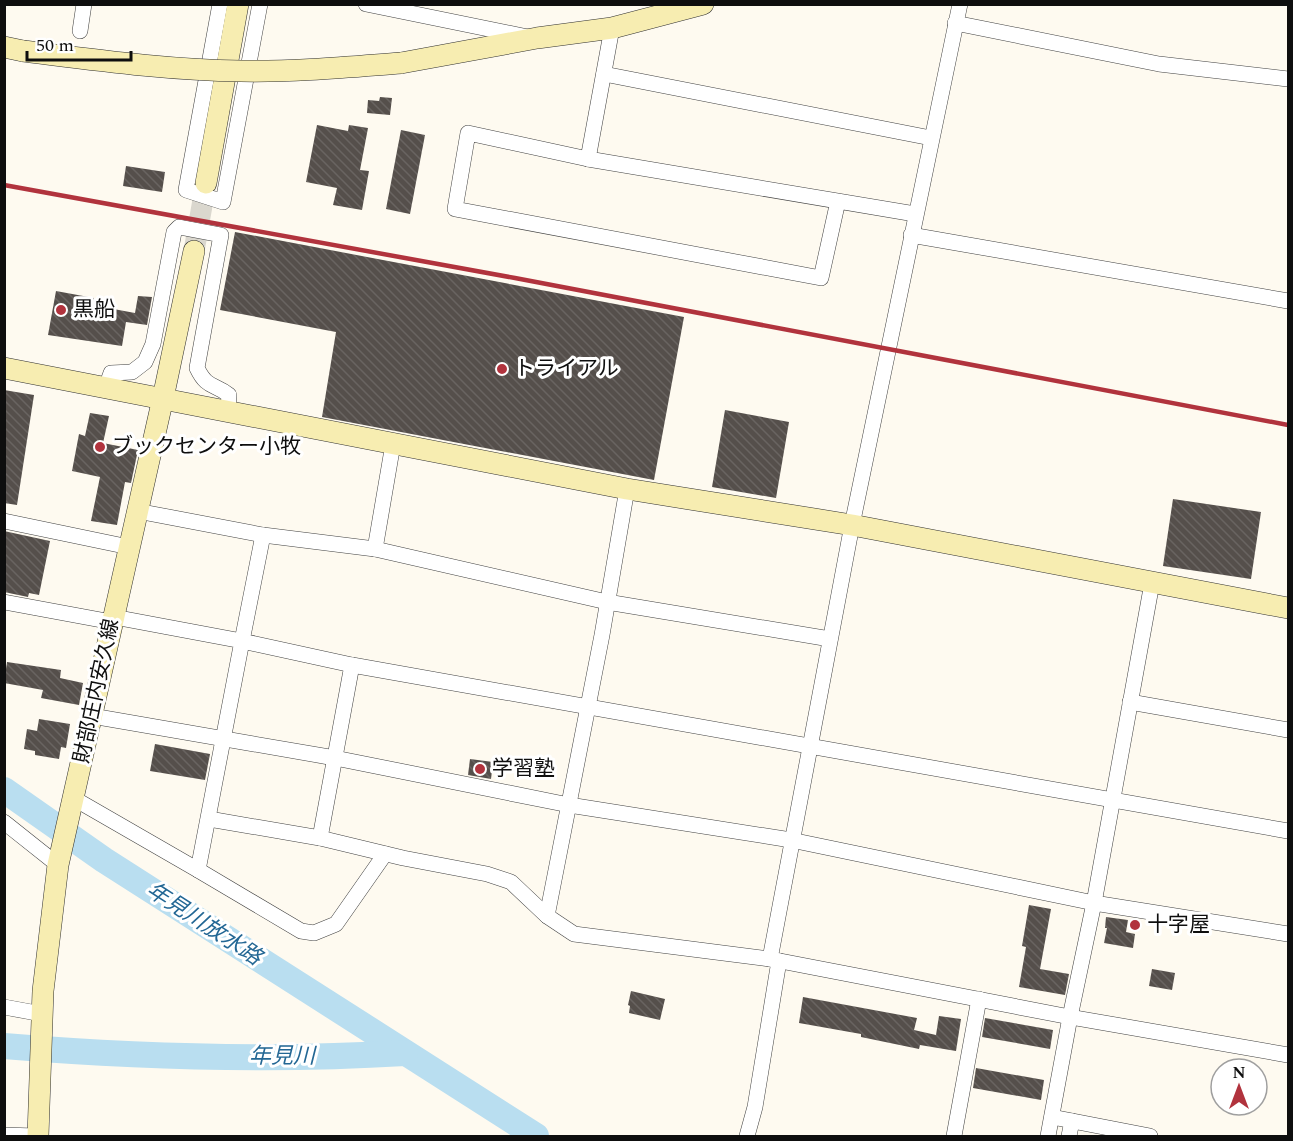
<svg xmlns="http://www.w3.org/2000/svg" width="1293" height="1141" viewBox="0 0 1293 1141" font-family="Spectral,'Noto Sans JP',serif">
	<defs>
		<pattern id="building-back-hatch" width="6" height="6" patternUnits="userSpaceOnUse" patternTransform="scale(1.5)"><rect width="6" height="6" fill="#554f4b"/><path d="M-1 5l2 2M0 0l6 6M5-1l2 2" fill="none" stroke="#696461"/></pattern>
	</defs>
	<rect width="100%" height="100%" fill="#fefaf0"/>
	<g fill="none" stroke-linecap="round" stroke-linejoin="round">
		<g stroke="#b9def0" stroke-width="26">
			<path d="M 4,790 L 104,860 L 536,1136"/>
			<path d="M 4,1046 C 137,1057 272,1061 405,1053"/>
		</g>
	</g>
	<g fill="url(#building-back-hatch)">
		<path d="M 380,97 L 392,98 L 390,115 L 367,113 L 368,100 L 379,101 Z"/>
		<path d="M 317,125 L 348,131 L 349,125 L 368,128 L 360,170 L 369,171 L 362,210 L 333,205 L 337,188 L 306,182 Z"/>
		<path d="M 401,130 L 425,135 L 410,214 L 386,209 Z"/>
		<path d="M 126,166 L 165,172 L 162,192 L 123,186 Z"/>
		<path d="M 235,232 L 684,317 L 654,480 L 322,417 L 336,332 L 220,310 Z"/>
		<path d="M 56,291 L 94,298 L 92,305 L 135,313 L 138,296 L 152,297 L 147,325 L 126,322 L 122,346 L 48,335 Z"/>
		<path d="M 4,390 L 34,395 L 17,505 L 4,503 Z"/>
		<path d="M 725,410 L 789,422 L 776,498 L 712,487 Z"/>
		<path d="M 90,413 L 109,416 L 103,443 L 138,450 L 131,483 L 125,482 L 117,525 L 91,521 L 100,477 L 72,471 L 79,434 L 85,436 Z"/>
		<path d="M 1173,499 L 1261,512 L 1251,579 L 1163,566 Z"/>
		<path d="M 4,531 L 50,541 L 39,595 L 29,593 L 28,597 L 4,592 Z"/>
		<path d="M 7,662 L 61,670 L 60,678 L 83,683 L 79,705 L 41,698 L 43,690 L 4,683 Z"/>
		<path d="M 39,719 L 70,724 L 66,748 L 61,747 L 59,759 L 35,755 L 35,751 L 24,749 L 27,729 L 37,731 Z"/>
		<path d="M 155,744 L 210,754 L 205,780 L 150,771 Z"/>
		<path d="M 470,759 L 493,762 L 491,779 L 468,775 Z"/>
		<path d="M 1029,905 L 1051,909 L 1040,969 L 1069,974 L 1065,995 L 1019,987 L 1026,947 L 1022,946 Z"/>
		<path d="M 1106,917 L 1128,920 L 1126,932 L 1135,934 L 1133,948 L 1104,943 L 1107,928 L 1105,928 Z"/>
		<path d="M 1152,969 L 1175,973 L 1172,990 L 1149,986 Z"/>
		<path d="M 631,991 L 665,999 L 660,1020 L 629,1013 L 630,1006 L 628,1005 Z"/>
		<path d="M 803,997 L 917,1018 L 914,1030 L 936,1035 L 939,1016 L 961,1019 L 956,1051 L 920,1045 L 919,1049 L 861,1037 L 861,1034 L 799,1023 Z"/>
		<path d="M 985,1018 L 1053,1030 L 1050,1049 L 982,1037 Z"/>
		<path d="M 976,1068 L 1044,1080 L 1041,1100 L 973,1088 Z"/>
	</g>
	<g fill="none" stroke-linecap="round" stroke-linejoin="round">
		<path stroke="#dad7ce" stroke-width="21" stroke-dasharray="21 10" stroke-linecap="butt" d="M 194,251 L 206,183"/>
		<g stroke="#414141" stroke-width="16">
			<g id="street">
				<path d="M 220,4 L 186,190 L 223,202 L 260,4"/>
				<path d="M 366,4 L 528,37"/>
				<path d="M 955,23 L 1159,64 L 1288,79"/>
				<path d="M 80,31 L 84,4"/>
				<path d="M 604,74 L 931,138"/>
				<path d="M 588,159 L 612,28"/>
				<path d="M 838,201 L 821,278 L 455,209 L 468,133 L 588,159 L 915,214"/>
				<path d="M 911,235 L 1288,301"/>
				<path d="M 106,387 L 111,373 L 132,372 L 145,362 L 153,344 L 174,232 L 179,227 L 221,235 L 197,368 C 207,389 214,383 229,395 L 228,411"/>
				<path d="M 393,444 L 375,549 L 263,535 L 242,641 L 352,665 L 320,838 L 403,858 L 487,874 L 511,882 L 547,916 L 574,934 L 770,959 L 1070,1017 L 1288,1055"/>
				<path d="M 137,511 L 263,535"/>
				<path d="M 4,521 L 129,547"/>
				<path d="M 375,549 L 607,602 L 830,639"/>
				<path d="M 4,602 L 112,622"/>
				<path d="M 352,665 C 664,723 977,774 1288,831"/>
				<path d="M 1130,702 L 1288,730"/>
				<path d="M 92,716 L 335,758 L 569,805 L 791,840 L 1094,903 L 1288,934"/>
				<path d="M 73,798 L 198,870 L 242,641 L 114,617"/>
				<path d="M 209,819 L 320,838"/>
				<path d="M 4,822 L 58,865"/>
				<path d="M 198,870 L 301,931 L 314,933 L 336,924 L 385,854"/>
				<path d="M 547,916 L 602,635 L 627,489"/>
				<path d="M 770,959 L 852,525 L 960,4"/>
				<path d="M 4,1007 L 42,1014"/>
				<path d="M 1052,1117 L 1150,1136"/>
				<path d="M 4,1135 L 35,1136"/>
				<path d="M 747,1136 L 755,1107 L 779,961"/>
				<path d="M 954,1136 L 979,999"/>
				<path d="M 1048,1136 L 1070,1017 L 1094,903 L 1152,583"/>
				<path d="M 1069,1136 L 1072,1121"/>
			</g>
		</g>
		<g stroke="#303030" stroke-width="22">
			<g id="secondary">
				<path d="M 4,47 L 23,51"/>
				<path d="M 401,63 L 537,38 L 612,28 L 703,4"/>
				<path d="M 206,183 L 238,4"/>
				<path d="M 4,368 L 627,489 L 852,525 L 1288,608"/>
				<path d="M 38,1136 L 43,991 L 58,865 L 163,398 L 194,251"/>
			</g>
		</g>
		<use href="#street" stroke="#fff" stroke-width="15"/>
		<use href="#secondary" stroke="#f7edb1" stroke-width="21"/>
		<path stroke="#b1333d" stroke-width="4.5" d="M 4,185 L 515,278 L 1288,425"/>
		<g stroke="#303030" stroke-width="22" stroke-linecap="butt">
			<path id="secondary-bridge" d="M 23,51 C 96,60 168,70 241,71 C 295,72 348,67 401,63"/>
		</g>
		<use href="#secondary-bridge" stroke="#f7edb1" stroke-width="21"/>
	</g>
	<g fill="#b1333d" stroke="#fff" stroke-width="2">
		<circle cx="61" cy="310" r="6"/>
		<circle cx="502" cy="369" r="6"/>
		<circle cx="100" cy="447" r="6"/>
		<circle cx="480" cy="769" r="6"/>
		<circle cx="1135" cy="925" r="6"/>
	</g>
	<g text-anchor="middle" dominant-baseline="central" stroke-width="6" stroke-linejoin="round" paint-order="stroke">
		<g font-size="21" fill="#0e0e0e" stroke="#fff" text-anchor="start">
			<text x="73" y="310">黒船</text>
			<text x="514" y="369">トライアル</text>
			<text x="112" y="447">ブックセンター小牧</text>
			<text x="492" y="769">学習塾</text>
			<text x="1147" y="925">十字屋</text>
		</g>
		<g font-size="21" fill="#0e0e0e" stroke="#fff">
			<text transform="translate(97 691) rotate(-78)">財部庄内安久線</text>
		</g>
		<g font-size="22" font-style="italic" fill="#236794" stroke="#fff">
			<text transform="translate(204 924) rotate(33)">年見川放水路</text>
			<text x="282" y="1056">年見川</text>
		</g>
	</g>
	<rect width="1293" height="1141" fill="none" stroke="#0e0e0e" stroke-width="12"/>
	<g transform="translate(1239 1087)"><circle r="28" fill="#ffffff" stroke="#9f9f9f" stroke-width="1.5"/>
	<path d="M0-4.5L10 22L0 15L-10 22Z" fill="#b1333d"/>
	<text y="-9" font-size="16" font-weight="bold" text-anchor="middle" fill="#0e0e0e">N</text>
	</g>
	<path d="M27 51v9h104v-9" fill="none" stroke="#0e0e0e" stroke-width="3"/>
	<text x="36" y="51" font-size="18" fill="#0e0e0e" stroke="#ffffff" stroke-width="4.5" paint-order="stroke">50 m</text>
</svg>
